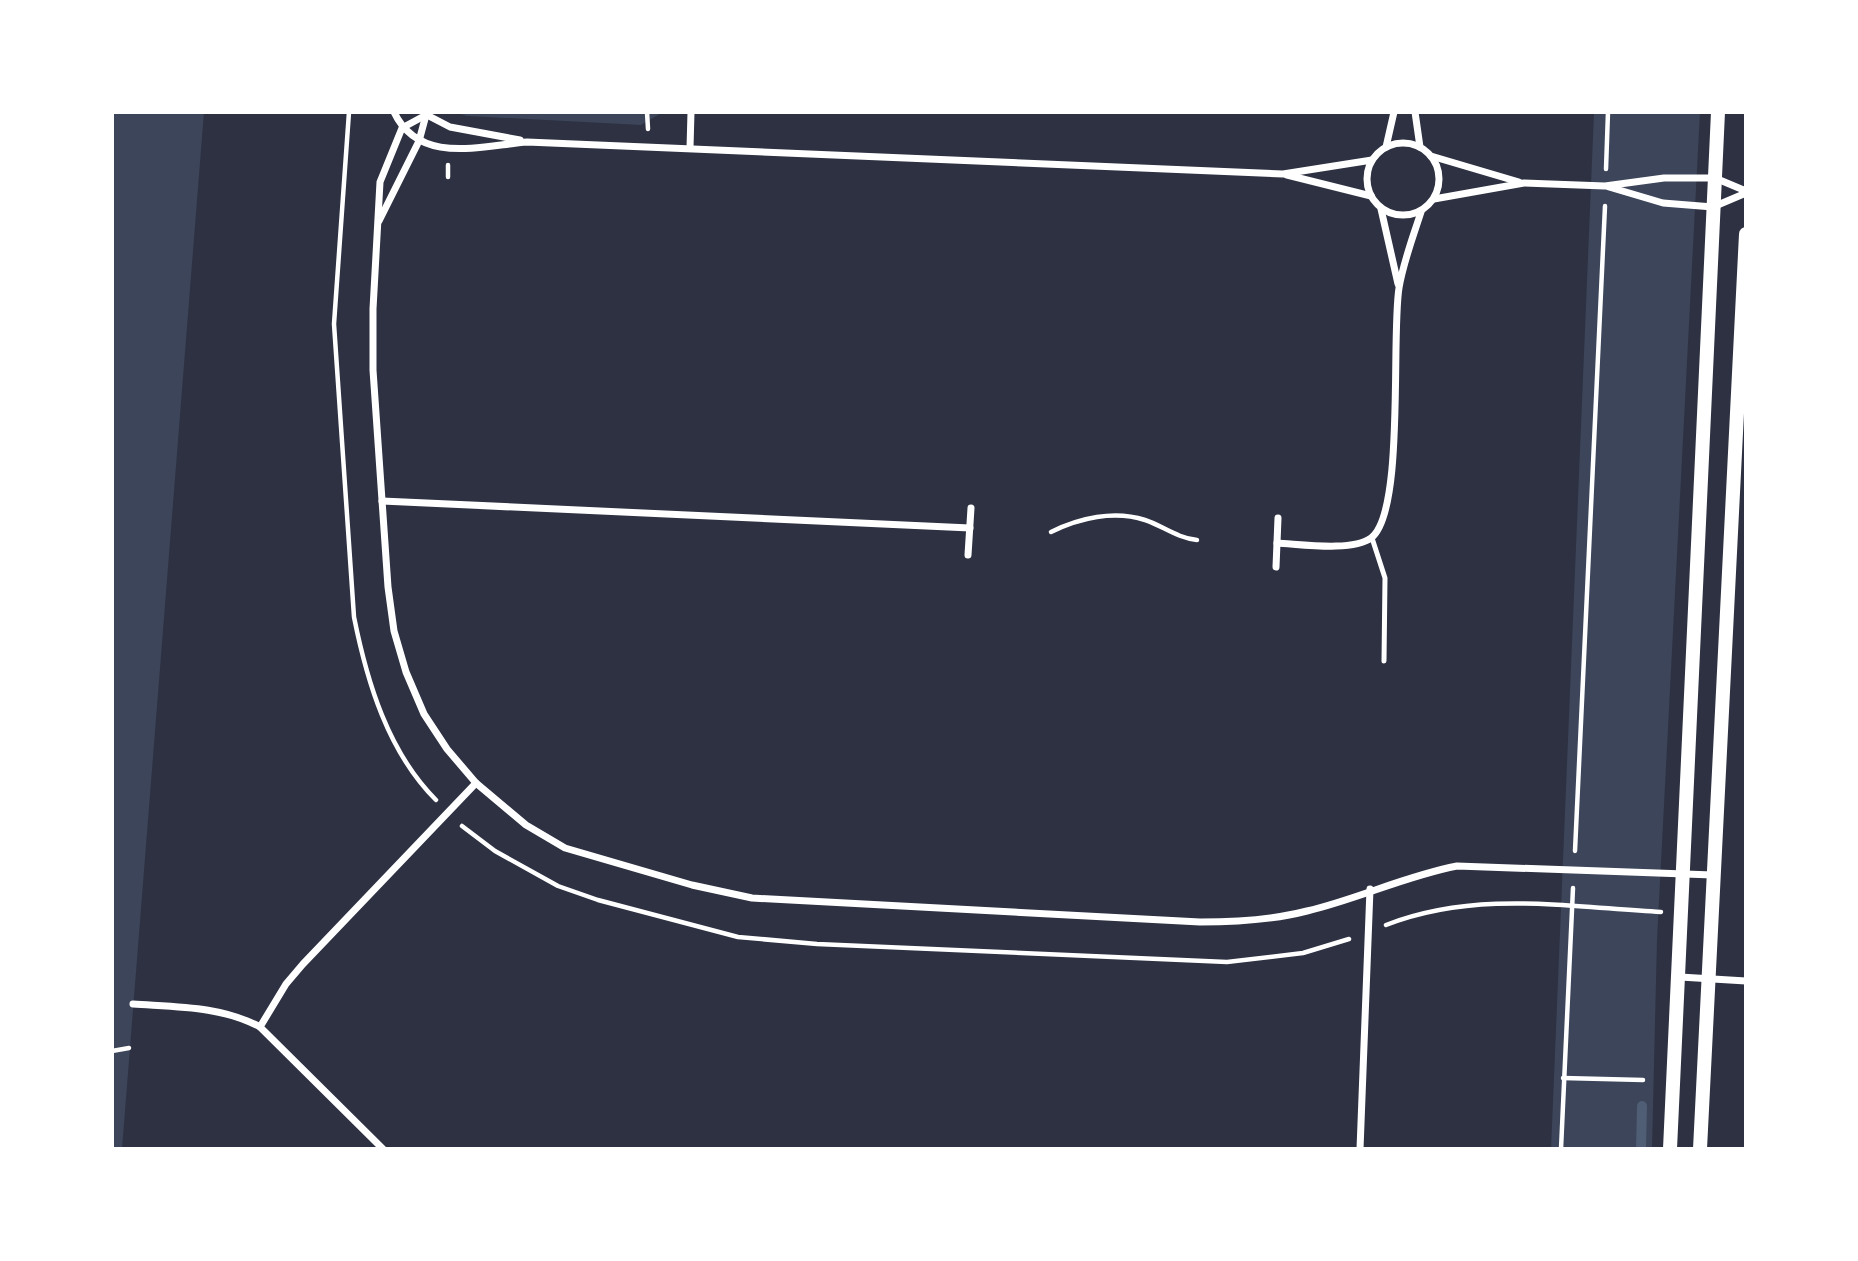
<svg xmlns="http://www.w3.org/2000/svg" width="1858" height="1261" viewBox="0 0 1858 1261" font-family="Mulish,sans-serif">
	<rect width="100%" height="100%" fill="#2d3142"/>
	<g fill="#3c4559">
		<path d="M 112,112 L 204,112 L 122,1149 L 112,1149 Z"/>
		<path d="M 454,112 L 663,112 L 641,125 L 467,116 Z"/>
		<path d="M 1594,112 L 1700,112 L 1657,940 L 1652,1149 L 1551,1149 Z"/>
	</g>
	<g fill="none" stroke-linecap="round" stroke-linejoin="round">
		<path stroke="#4f5d75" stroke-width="10" d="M 1641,1149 L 1642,1106"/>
		<g stroke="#fff" stroke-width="4.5">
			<path d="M 349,112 L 334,324 L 354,617 C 367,682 388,752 436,800"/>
			<path d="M 647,112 L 648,129"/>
			<path d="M 1606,169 L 1608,112"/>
			<path d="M 448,177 L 448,165"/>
			<path d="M 1051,532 C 1079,518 1114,510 1145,520 C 1163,526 1177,538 1197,540"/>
			<path d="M 462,826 L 495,851 L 558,886 L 598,900 L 738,937 L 817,944 L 1227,962 L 1303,953 L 1349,939"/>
			<path d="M 1575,851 L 1605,206"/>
			<path d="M 1386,925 C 1476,890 1568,907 1661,912"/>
			<path d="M 112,1051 L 129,1048"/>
			<path d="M 1563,1078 L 1643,1080"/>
			<path d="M 1561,1149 L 1573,888"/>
		</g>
		<path stroke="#fff" stroke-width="5" d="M 1372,538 L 1385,578 L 1384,661"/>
		<g stroke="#fff" stroke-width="7">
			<path d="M 394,112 C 419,165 480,146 527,142 L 1283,174 L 1372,160"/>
			<path d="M 1415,112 L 1420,147"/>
			<path d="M 425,114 L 450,127 L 520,140"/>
			<path d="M 426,115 L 402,128 L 380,182 L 373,309 L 373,370 L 388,587 L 394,631 L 406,672 L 424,714 L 447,749 L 476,783 L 526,825 L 565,848 L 692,885 L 752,898 L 1200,922 C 1236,922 1272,920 1307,911 C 1358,899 1405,876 1457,866 L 1713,875"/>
			<circle cx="1403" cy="179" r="36"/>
			<path d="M 1386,147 L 1394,112"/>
			<path d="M 690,148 L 691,112"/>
			<path d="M 1431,156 L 1519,182"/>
			<path d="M 1287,175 L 1371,196"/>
			<path d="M 1609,187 L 1663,203 L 1713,207 L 1746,193"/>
			<path d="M 1434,199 L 1524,183 L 1605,186 L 1664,178 L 1715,178 L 1746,191"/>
			<path d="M 1381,209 L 1398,284"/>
			<path d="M 379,221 L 419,141 L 426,115"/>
			<path d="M 382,501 L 970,528"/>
			<path d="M 1277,543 C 1300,544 1352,552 1371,538 C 1405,513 1391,336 1399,288 C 1403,263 1413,237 1421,212"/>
			<path d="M 968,555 L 971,508"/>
			<path d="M 1276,567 L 1278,518"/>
			<path d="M 1680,977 L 1746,981"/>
			<path d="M 133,1004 C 177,1007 221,1006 260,1027"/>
			<path d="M 383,1149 L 260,1027 L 286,984 L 303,964 L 476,783"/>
			<path d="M 1360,1149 L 1370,889"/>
		</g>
		<g stroke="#fff" stroke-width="14">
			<path d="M 1670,1149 L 1718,112"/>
			<path d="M 1700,1149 L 1746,234"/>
		</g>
	</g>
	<rect width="1858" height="1261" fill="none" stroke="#ffffff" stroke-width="228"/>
</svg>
